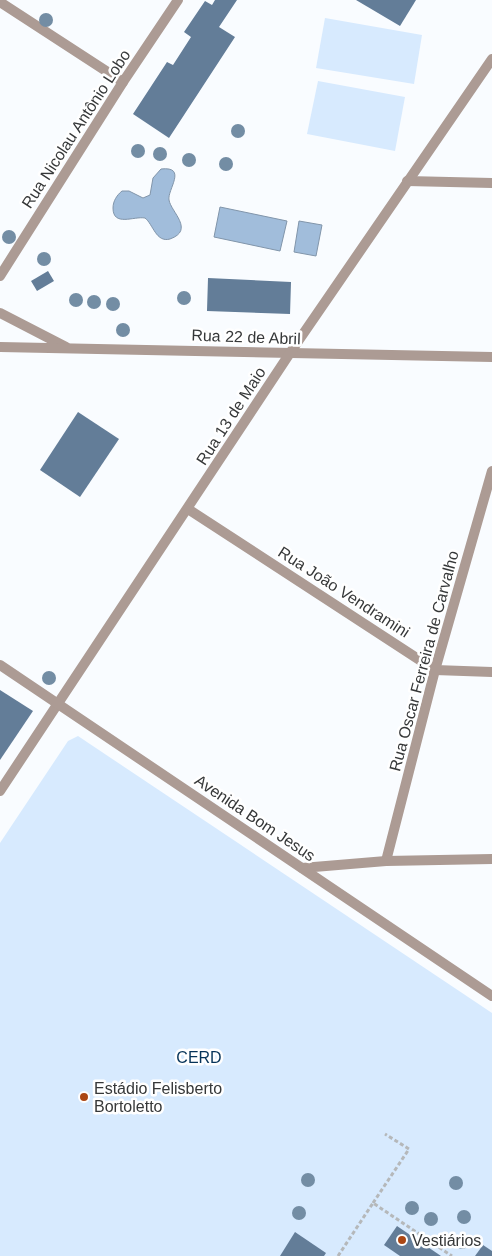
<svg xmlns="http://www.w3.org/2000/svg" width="492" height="1256" viewBox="0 0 492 1256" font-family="Helvetica,sans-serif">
	<rect width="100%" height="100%" fill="#f9fcff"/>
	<g fill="#d7eafe">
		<path d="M 325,18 L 422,35 L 414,84 L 316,68 Z"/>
		<path d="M 318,81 L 405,97 L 395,151 L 307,134 Z"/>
		<path d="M 78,736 L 492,1013 L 492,1256 L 0,1256 L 0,843 L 68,741 Z"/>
	</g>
	<g fill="#a1bddb" stroke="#8195aa">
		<path d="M 161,169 C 188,166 167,190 169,200 C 171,212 195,230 170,239 C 156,243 153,224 145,218 C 134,216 113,227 113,208 C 113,201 117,195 122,191 L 129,191 L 143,198 L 150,195 L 153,178 Z"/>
		<path d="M 220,207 L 287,221 L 280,251 L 214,237 Z"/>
		<path d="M 299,221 L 322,225 L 316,256 L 294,252 Z"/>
	</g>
	<g fill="#637d98">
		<path d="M 215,0 L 237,0 L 219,27 L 235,37 L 169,138 L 133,114 L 167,62 L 173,65 L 191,37 L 184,32 L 205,1 L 212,5 Z"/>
		<path d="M 356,0 L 416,0 L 400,26 Z"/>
		<path d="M 48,271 L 54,281 L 37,291 L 31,281 Z"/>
		<path d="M 208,278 L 291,282 L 290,314 L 207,311 Z"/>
		<path d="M 78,412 L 119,439 L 80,497 L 40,470 Z"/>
		<path d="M 0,690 L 33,711 L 0,760 Z"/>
		<path d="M 397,1226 L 441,1256 L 400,1256 L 384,1245 Z"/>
		<path d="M 295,1232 L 326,1253 L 324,1256 L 280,1256 Z"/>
		<path d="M 483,1245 L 492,1251 L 492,1256 L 475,1256 Z"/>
	</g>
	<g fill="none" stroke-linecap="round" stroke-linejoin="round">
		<g stroke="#b5b8ba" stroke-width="3" stroke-dasharray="4 2.5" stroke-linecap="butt">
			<path d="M 373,1203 L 409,1149 L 385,1134"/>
			<path d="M 338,1256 L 373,1203 L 452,1256"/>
		</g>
		<g stroke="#ac9b94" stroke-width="10">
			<path d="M 0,2 L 123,82"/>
			<path d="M 407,181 L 492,183"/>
			<path d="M 0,276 L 123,82 L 178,0"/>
			<path d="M 0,313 L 66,347"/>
			<path d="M 0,347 L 492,357"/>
			<path d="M 188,509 L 435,670 L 492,672"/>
			<path d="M 0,791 L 290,353 L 492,59"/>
			<path d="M 386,861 L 435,670 L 492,471"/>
			<path d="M 302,868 L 386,861 L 492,859"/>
		</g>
		<path stroke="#ac9b94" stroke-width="10" d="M 0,665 L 492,996"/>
	</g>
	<g fill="#738da4">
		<circle cx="46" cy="20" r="7"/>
		<circle cx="238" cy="131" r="7"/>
		<circle cx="138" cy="151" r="7"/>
		<circle cx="160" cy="154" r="7"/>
		<circle cx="189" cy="160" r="7"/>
		<circle cx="226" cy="164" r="7"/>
		<circle cx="9" cy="237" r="7"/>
		<circle cx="44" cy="259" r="7"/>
		<circle cx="184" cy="298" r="7"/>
		<circle cx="76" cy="300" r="7"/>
		<circle cx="94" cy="302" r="7"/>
		<circle cx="113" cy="304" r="7"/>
		<circle cx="123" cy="330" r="7"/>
		<circle cx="49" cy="678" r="7"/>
		<circle cx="308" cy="1180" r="7"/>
		<circle cx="456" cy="1183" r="7"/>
		<circle cx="412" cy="1208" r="7"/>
		<circle cx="299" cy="1213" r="7"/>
		<circle cx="464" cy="1217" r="7"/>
		<circle cx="431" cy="1219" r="7"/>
		<circle cx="462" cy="1242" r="7"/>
	</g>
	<g fill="#ab4714" stroke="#fff" stroke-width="2">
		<circle cx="84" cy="1097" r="5"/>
		<circle cx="402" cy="1240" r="5"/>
	</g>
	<g text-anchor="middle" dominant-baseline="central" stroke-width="5" stroke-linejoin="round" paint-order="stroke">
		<g font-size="16" fill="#363839" stroke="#fff">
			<text transform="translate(76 129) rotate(-57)">Rua Nicolau Antônio Lobo</text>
			<text transform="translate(246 337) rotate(2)">Rua 22 de Abril</text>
			<text transform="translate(231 416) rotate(-57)">Rua 13 de Maio</text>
			<text transform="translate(344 592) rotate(33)">Rua João Vendramini</text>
			<text transform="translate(424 661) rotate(-75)">Rua Oscar Ferreira de Carvalho</text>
			<text transform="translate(255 818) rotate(34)">Avenida Bom Jesus</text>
		</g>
		<g font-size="16" fill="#053359" stroke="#fff">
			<text x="199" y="1057">CERD</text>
		</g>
		<g font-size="16" fill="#363839" stroke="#fff" text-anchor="start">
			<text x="94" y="1088">Estádio Felisberto<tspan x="94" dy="18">Bortoletto</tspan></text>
			<text x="412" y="1240">Vestiários</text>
		</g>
	</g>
</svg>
